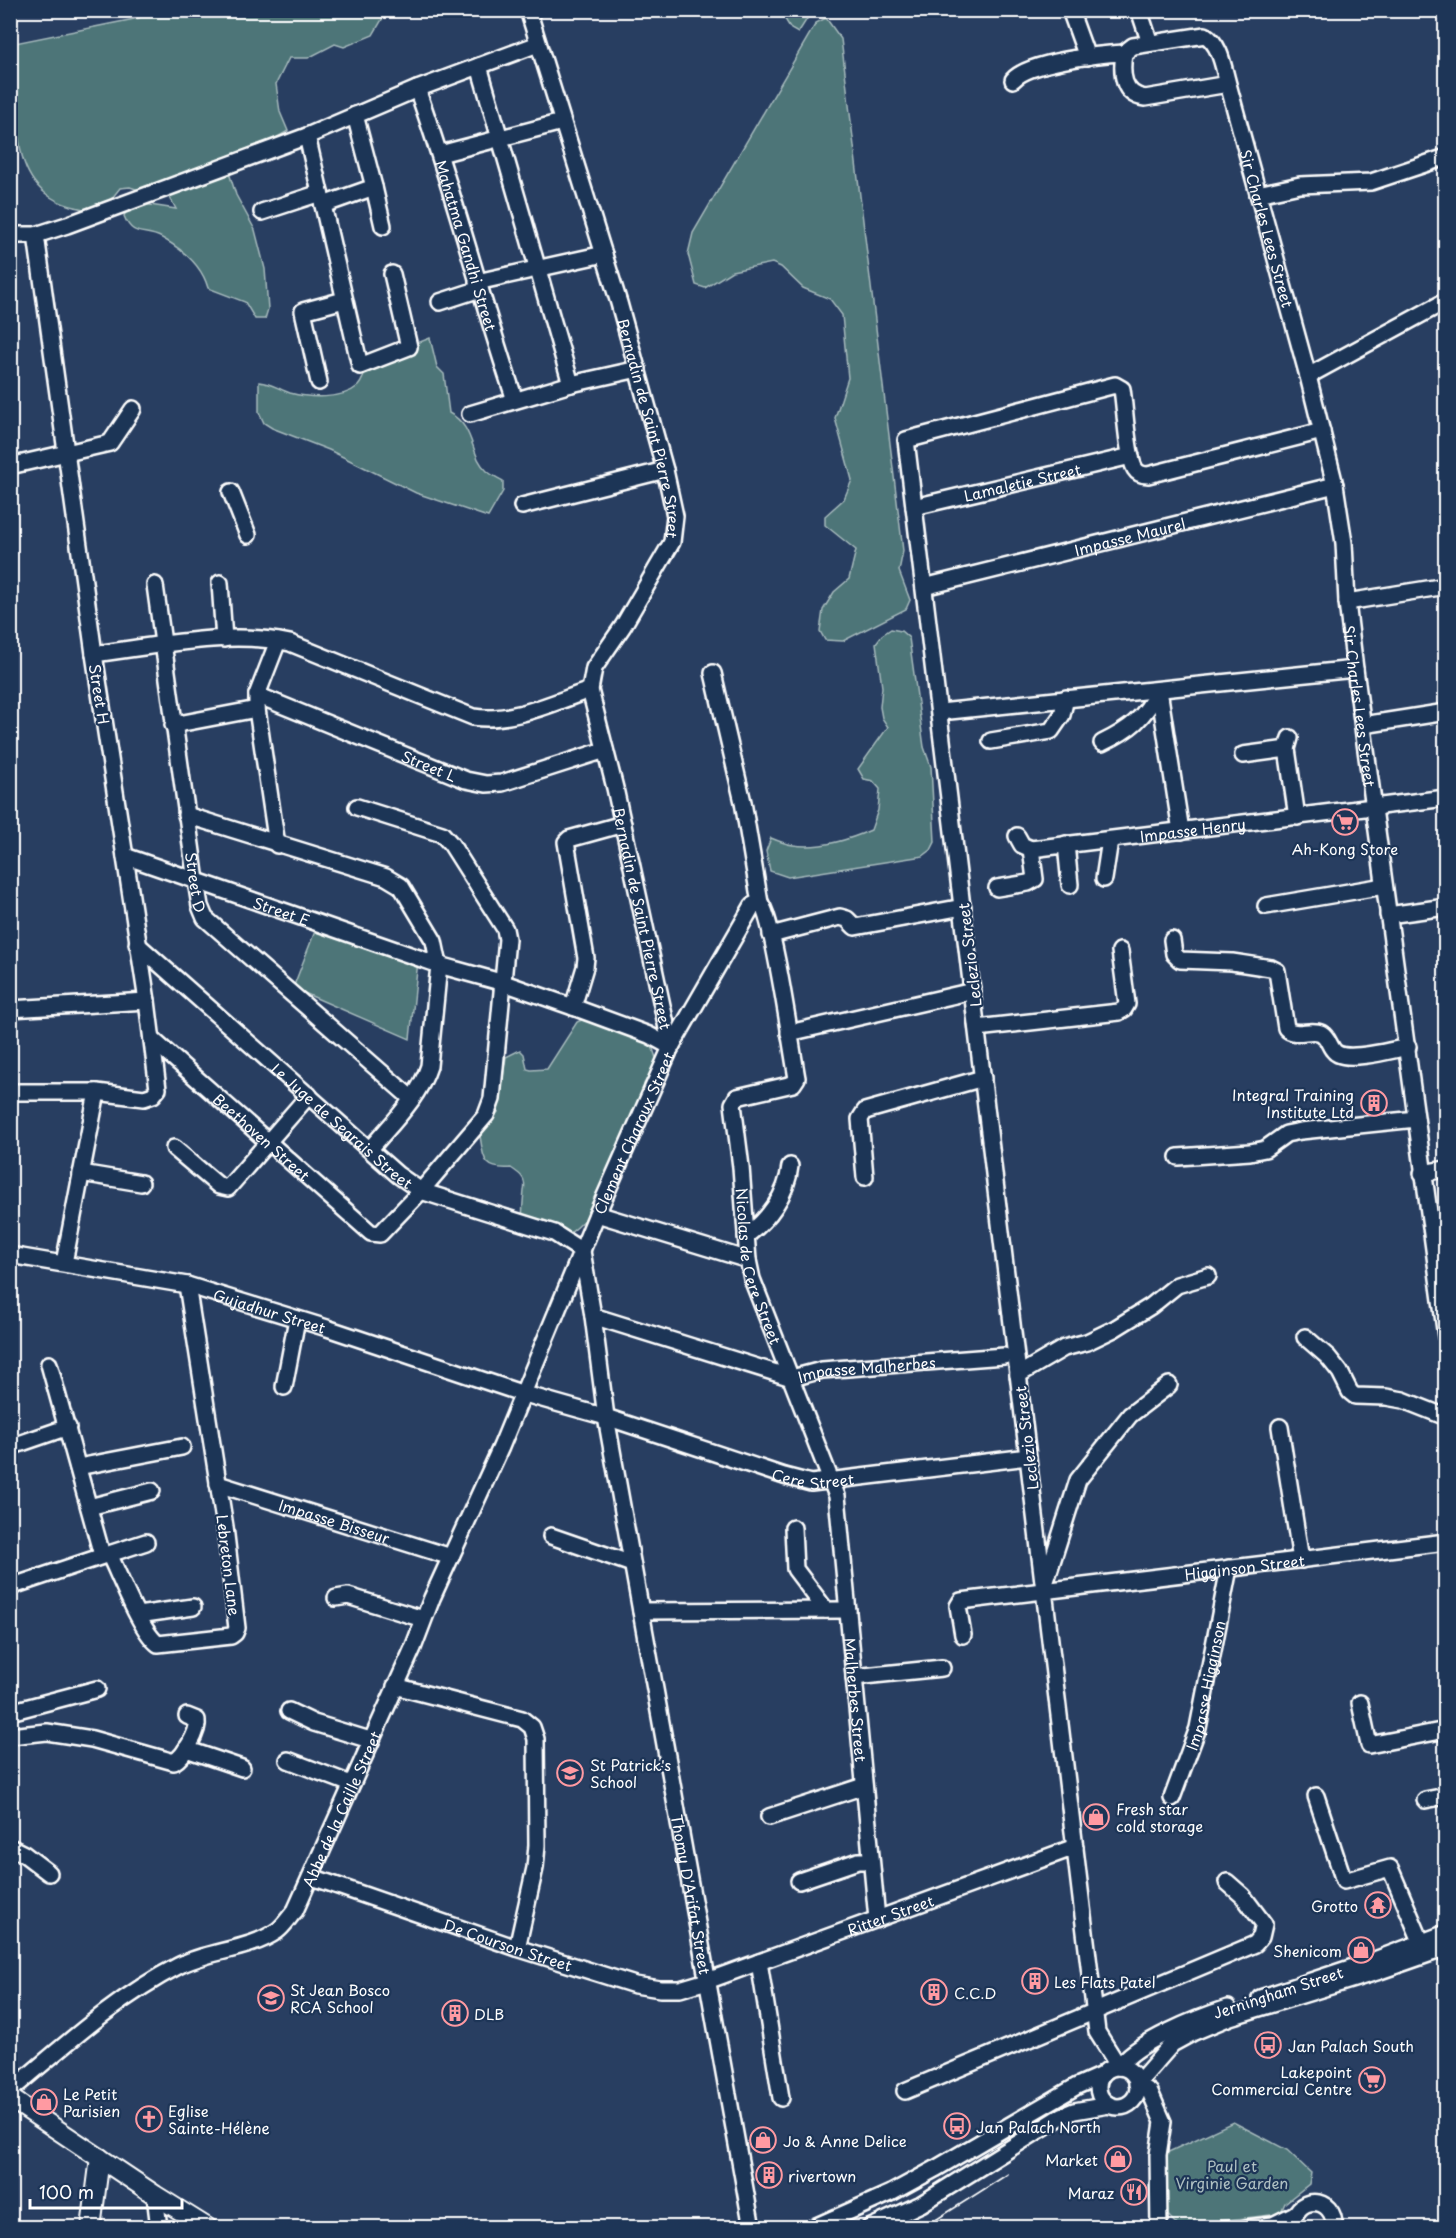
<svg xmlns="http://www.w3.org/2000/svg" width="1456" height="2238" viewBox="0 0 1456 2238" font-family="'Playpen Sans',sans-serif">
	<rect width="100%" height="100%" fill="#283e61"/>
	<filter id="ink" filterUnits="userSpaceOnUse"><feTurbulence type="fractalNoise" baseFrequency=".0167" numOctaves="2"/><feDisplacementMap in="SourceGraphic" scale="12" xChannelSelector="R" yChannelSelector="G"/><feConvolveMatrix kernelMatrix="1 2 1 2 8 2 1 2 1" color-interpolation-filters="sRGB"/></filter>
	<g filter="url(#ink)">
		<g fill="#4d7478" stroke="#a6babc" stroke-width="1.5">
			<path d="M 233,10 L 234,13 L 242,10 L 387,11 L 373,35 L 344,47 L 335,44 L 308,58 L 289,58 L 276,84 L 280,112 L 288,131 L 227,166 L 236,195 L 255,230 L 265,269 L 268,309 L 265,319 L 255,319 L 245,302 L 208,288 C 202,266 182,249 162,238 C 145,228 133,239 124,216 L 128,208 L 137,203 L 176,209 L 167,192 L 148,193 L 130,187 L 120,188 L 101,212 C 83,209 60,206 45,193 C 13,168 19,120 14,85 C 14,80 12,76 11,71 C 9,63 11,53 10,44 L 139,18 L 141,11 Z"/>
			<path d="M 780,11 L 780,10 L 812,11 L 798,33 L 791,29 Z"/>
			<path d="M 826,18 L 841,39 L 903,551 L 899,571 L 910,600 L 906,609 L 843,641 L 825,640 L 820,631 L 823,610 L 834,592 L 849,579 L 856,550 L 825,525 L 825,516 L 844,499 L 852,480 L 835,418 L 848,378 L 842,315 L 830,299 L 803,288 L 781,267 L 772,263 L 732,271 L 705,288 L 696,285 L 688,254 L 693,233 L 816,23 Z"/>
			<path d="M 430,338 L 437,367 L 444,374 L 449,413 C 476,427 469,455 487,471 C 491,475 498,478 503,481 L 503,491 L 488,517 L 416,493 L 329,450 L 272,428 L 264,423 L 259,412 L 259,382 C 271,383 279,389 290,393 C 309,398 342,400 358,386 C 365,379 365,368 367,360 L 395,352 Z"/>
			<path d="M 891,629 L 901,631 L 909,638 L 924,747 L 931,767 L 935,842 L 931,850 L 923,856 L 788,877 L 770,871 L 766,851 L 771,838 C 778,841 786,844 793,845 C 819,849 848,840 871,830 L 878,810 L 880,789 L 873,781 L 864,779 L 858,769 L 888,727 L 882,718 L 880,707 L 882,687 L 876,643 L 882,635 Z"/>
			<path d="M 317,926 L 418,960 L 410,1039 L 293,988 Z"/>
			<path d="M 586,1018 L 651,1043 L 657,1061 L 644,1084 L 642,1100 C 623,1145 603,1226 552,1242 C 519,1228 521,1225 524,1191 C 525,1187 525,1180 522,1177 C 520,1174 514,1170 511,1168 C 483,1170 484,1159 480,1136 L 498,1112 L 506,1057 L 520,1050 L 524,1054 L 527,1069 L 531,1070 L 547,1069 L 577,1022 Z"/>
			<path d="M 1233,2122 L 1287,2150 L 1311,2173 L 1309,2184 L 1285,2203 L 1280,2214 L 1178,2226 L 1165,2212 L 1162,2155 Z"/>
		</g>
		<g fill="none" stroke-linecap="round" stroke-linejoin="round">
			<g stroke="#fff" stroke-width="20">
				<g id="minor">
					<path id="s1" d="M 528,10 L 619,303 L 665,470 L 675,516 L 672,542 L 623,626 L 594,668 L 590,690 L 615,788 L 671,1047"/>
					<path d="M 1070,10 L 1087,57"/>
					<path d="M 1139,10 L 1150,43"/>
					<path d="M 479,66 L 571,384"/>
					<path d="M 1013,80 C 1028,62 1100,54 1124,53"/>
					<path id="s2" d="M 1228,84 L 1145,98 C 1122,95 1121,73 1124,53 L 1133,46 L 1205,35 C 1221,45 1223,67 1228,84 L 1308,376 L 1335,485 L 1344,543 L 1347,602 L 1355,669 L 1446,1337"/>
					<path id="s3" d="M 417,89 C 454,191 480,297 515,400"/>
					<path d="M 307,136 L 360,366 L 409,347 L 392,274"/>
					<path d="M 440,154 L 562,122"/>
					<path d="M 374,187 L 383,226"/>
					<path d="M 1258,194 L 1300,185 L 1371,182 L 1446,157"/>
					<path d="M 323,205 L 374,187 L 355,115"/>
					<path d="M 262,212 L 320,193"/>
					<path d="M 10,235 L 36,235 L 67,225 L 307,136 L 417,89 L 538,44"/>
					<path d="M 477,282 L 604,254"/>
					<path d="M 440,302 L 480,289"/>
					<path d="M 1308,376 L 1446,301"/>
					<path d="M 319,382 L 303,311 L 344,300"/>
					<path d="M 470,414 L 571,384 L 638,369"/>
					<path d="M 10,466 L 110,443 L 133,409"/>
					<path d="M 231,492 L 248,535"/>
					<path d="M 522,506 L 665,470"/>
					<path id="s4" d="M 914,507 L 1131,456"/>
					<path d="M 220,583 L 224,639"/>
					<path id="s5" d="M 155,585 L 196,881 L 200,906 L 205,918 L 412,1099"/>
					<path id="s6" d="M 924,587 L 1335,485"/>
					<path d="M 1347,602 L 1446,586"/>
					<path d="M 94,654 C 157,646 228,630 290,643 L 473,717 C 512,723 554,702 590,690"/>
					<path d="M 713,673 L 743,802 L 760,903"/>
					<path d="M 1159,690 L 1181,831"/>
					<path id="s7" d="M 257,695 L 466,780 L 486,784 L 502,783 L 605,750"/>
					<path d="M 940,712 L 1355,669"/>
					<path d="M 173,725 L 257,709"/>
					<path d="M 1363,725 L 1446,712"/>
					<path d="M 1290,738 L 1287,749 L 1297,817"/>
					<path d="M 991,741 L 1051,731 L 1062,715 L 1066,698"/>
					<path d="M 1102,743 C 1131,729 1143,719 1159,690"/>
					<path d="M 1243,755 L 1287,749"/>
					<path d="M 186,815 L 386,877 L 401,886 L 434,941 L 439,965 L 429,1066 C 419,1098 391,1124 370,1149"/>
					<path id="s8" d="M 1017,836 L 1022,845 L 1031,849 L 1446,798"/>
					<path d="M 1066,844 L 1070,885"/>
					<path d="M 277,845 L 257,709 L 257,695 L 278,641"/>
					<path id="s9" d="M 125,856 L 439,965 L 504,983 L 573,1007 L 649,1035 L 671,1047"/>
					<path d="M 1104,879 L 1110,840"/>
					<path d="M 997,888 L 1028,883 L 1035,879 L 1031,849"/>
					<path id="s10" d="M 760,903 C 773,914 792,1052 797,1078 L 793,1084 L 737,1097 L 733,1104 L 741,1167 L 748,1260 L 752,1279 L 837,1496 L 877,1919"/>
					<path d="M 1266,906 L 1384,886"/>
					<path d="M 1388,915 L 1446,907"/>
					<path d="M 771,935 L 840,917 L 847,919 L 855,927 L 963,907"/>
					<path d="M 1172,940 L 1174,954 L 1180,960 L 1232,962 L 1271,968 L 1277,971 L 1286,1028 C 1295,1038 1310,1028 1321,1033 C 1330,1038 1329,1050 1338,1054 C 1353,1061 1392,1050 1408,1047"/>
					<path id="s11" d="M 137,944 L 398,1175 L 421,1191 L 554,1233 L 582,1251 L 593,1316 L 606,1417 L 752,2228"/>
					<path d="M 573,1007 L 585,967 L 586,958 L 566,842 L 569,839 L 623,824"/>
					<path d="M 10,1009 L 147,1001"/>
					<path d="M 977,1028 L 1119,1012 L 1124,1009 L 1127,1004 L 1120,951"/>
					<path d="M 789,1033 L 973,991"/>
					<path id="s12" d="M 152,1039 L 371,1233 L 380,1234 L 421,1191 L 486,1115 L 492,1099 L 507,939 L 505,929 L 451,844 L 442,834 L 357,807"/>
					<path d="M 10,1092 L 97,1092 L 144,1098 L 153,1095 L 158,1089 L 147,1001 L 94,654 L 36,235"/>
					<path d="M 174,1148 L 219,1186 L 228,1188 L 309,1095"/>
					<path d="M 1178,1157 L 1250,1152 L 1265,1149 L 1286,1134 L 1301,1131 L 1416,1119"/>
					<path d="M 81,1173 L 141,1183"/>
					<path d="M 1422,1173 L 1446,1169"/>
					<path d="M 865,1177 L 860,1119 L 865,1111 L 983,1078"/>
					<path d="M 597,1214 L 748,1260"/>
					<path d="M 746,1236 C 768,1220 787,1195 790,1166"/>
					<path id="s13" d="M 10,1255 L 187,1285 L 327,1328 L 521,1393 L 606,1417 L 784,1476 L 811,1483 L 1028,1457"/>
					<path d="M 64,1263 L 97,1092"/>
					<path id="s14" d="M 593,1316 L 792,1378 L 822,1370 L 1004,1356"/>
					<path d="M 1305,1337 L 1328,1357 L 1340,1372 L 1350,1392 L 1355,1396 L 1386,1397 L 1403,1400 L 1446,1417"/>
					<path d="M 49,1364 L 102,1555"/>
					<path d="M 1018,1375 L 1064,1348 L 1087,1342 L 1114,1329 L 1151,1306 L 1177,1285 L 1208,1276"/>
					<path d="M 284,1387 L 297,1319"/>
					<path d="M 1280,1427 L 1301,1560"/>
					<path d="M 10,1447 L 68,1427"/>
					<path d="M 78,1467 L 182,1447"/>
					<path id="s15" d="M 218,1484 L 451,1557"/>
					<path d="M 89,1507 L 152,1491"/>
					<path d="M 793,1528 L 795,1569 L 826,1610"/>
					<path d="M 551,1536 L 632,1564"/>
					<path d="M 109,1554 L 146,1542"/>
					<path d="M 1045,1584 L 1078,1480 L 1130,1415 L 1169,1385"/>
					<path d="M 10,1587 L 109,1554 C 119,1574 141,1632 158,1644 L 231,1636 L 235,1633 L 237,1628 L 225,1527 L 187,1285"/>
					<path d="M 336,1598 L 348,1596 L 423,1619"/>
					<path d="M 641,1611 L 848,1610"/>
					<path d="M 138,1615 L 193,1607"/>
					<path id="s16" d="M 963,1635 L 958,1606 L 961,1601 L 1446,1542"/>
					<path d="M 854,1677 L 942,1668"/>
					<path d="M 395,1686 L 522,1719 L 532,1727 L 536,1739 L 537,1845 L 535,1868 L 517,1948"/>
					<path d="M 1360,1703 L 1369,1745 L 1446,1730"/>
					<path d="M 289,1711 L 314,1723 L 370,1740"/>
					<path d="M 10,1712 L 97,1689"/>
					<path d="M 10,1736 L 47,1732 L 92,1739 L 174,1762 C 184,1756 199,1732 197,1720 L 187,1716"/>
					<path d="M 186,1749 L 242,1768"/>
					<path d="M 288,1760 L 351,1784"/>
					<path d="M 1316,1796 L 1344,1881 L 1390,1868 L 1421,1941"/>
					<path id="s17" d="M 1172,1798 L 1198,1728 L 1229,1568"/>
					<path d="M 1425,1800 L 1446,1796"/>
					<path d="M 769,1817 L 864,1786"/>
					<path d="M 10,1847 L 24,1854 L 49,1873"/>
					<path id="s18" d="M 312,1877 L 517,1948 L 635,1985 L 660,1989 L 680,1989 L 707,1981 L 1075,1847"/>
					<path d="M 799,1881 L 858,1861 L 871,1861"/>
					<path d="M 759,1962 L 781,2098"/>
					<path d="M 1260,1998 L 1377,1959 L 1446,1933"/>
					<path d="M 1119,2067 L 1097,2032 L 906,440 L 1115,385 L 1122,389 C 1125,407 1127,456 1135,469 C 1138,474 1143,475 1148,475 L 1322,431"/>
					<path d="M 1119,2067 C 1135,2042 1200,2017 1228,2008"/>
					<circle cx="1118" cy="2087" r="20"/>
					<path id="s19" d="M 10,2091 C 64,2046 116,1998 178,1966 C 209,1950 248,1951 277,1931 C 284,1926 289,1917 295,1911 L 413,1648 L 432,1598 L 501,1447 L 597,1214 L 671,1047 L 753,905 L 760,903"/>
					<path d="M 905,2091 L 1255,1944 L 1261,1937 L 1264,1924 L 1243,1896 L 1227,1882"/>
					<path d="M 155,2195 L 159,2228"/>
					<path d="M 812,2228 L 891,2193 L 935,2169 L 1077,2086 L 1102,2075"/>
					<path d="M 869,2228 L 921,2204 L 1062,2116 L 1074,2111 L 1109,2105"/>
					<path d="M 1159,2228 L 1158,2155 L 1163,2122 L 1150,2092 L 1137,2084 L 1172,2044 L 1194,2032 L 1230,2017 L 1380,1971 L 1446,1948"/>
					<path d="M 1246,2228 L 1273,2225 L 1295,2214"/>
					<path d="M 1293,2228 C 1292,2194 1336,2194 1334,2228"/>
				</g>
			</g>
			<g stroke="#fff" stroke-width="22">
				<g id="major">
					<path d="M 10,2098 L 155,2195 L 208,2228"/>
					<path d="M 91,2228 L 100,2158"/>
				</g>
			</g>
			<use href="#minor" stroke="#1d3557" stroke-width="15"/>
			<use href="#major" stroke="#1d3557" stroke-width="18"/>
			<path stroke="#fff" stroke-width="1.5" d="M 923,2228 L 1008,2174"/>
		</g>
	</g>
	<defs>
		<g id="supermarket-ring" transform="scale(1.35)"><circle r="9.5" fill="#1d3557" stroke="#ff9aa2" stroke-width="1.5"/><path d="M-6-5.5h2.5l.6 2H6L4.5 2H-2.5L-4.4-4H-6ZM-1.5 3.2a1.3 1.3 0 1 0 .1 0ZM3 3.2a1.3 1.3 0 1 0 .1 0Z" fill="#ff9aa2"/></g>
		<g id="building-ring" transform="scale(1.35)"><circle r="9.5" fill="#1d3557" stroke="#ff9aa2" stroke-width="1.5"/><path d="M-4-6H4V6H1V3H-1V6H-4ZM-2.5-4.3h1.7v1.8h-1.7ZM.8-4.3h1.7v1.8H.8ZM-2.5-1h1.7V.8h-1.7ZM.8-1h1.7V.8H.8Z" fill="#ff9aa2"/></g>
		<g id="school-ring" transform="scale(1.35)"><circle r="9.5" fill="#1d3557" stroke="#ff9aa2" stroke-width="1.5"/><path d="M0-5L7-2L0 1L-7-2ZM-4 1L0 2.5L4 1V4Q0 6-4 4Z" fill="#ff9aa2"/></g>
		<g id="shop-ring" transform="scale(1.35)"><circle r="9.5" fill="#1d3557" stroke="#ff9aa2" stroke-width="1.5"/><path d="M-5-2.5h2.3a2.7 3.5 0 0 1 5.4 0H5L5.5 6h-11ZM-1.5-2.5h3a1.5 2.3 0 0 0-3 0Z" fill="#ff9aa2"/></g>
		<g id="temple-ring" transform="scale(1.35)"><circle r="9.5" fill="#1d3557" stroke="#ff9aa2" stroke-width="1.5"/><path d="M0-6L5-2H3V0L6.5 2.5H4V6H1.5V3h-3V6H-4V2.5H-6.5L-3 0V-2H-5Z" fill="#ff9aa2"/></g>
		<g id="bus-ring" transform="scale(1.35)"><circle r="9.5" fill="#1d3557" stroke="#ff9aa2" stroke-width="1.5"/><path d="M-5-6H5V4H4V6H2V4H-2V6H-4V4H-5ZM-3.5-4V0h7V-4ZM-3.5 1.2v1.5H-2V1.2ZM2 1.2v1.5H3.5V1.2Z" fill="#ff9aa2"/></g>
		<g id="church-ring" transform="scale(1.35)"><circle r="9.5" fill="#1d3557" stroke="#ff9aa2" stroke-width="1.5"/><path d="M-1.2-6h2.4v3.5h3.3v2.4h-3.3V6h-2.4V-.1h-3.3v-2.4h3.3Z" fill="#ff9aa2"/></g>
		<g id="restaurant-ring" transform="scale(1.35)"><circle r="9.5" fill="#1d3557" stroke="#ff9aa2" stroke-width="1.5"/><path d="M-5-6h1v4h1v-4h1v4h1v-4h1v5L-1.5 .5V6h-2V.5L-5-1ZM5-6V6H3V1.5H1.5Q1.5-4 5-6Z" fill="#ff9aa2"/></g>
	</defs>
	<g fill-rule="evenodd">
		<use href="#supermarket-ring" x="1345" y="822"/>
		<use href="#building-ring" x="1374" y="1103"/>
		<use href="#school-ring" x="570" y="1773"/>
		<use href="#shop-ring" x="1096" y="1817"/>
		<use href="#temple-ring" x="1378" y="1905"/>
		<use href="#shop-ring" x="1361" y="1950"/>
		<use href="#building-ring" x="1035" y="1981"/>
		<use href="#building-ring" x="934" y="1992"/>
		<use href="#school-ring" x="271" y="1998"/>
		<use href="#building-ring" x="455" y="2013"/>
		<use href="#bus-ring" x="1268" y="2045"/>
		<use href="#supermarket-ring" x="1372" y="2080"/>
		<use href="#shop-ring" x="44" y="2102"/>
		<use href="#church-ring" x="149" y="2119"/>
		<use href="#bus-ring" x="957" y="2126"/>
		<use href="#shop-ring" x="763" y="2140"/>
		<use href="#shop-ring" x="1118" y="2159"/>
		<use href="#building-ring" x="769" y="2175"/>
		<use href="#restaurant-ring" x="1134" y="2192"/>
	</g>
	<g text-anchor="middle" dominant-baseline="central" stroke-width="4.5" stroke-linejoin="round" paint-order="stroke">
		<g font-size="15" fill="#fff" stroke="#1d3557">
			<text stroke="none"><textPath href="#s2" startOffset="430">Sir Charles Lees Street</textPath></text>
			<text stroke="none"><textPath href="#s3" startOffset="164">Mahatma Gandhi Street</textPath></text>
			<text stroke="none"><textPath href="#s1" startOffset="436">Bernadin de Saint Pierre Street</textPath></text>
			<text stroke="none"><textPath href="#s4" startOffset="111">Lamaletie Street</textPath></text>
			<text stroke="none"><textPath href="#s6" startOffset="212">Impasse Maurel</textPath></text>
			<text transform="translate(100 694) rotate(81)">Street H</text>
			<text stroke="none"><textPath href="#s2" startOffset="918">Sir Charles Lees Street</textPath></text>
			<text stroke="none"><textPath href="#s7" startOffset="186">Street L</textPath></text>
			<text stroke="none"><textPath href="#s8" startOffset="183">Impasse Henry</textPath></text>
			<text stroke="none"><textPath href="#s5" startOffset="300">Street D</textPath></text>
			<text stroke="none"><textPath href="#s9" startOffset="166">Street E</textPath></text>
			<text stroke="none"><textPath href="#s1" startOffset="958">Bernadin de Saint Pierre Street</textPath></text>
			<text transform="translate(969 955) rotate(-97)">Leclezio Street</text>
			<text stroke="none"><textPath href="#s11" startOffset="274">Le Juge de Segrais Street</textPath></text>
			<text stroke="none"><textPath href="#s19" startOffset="1191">Clement Charoux Street</textPath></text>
			<text stroke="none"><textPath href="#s12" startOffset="147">Beethoven Street</textPath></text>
			<text stroke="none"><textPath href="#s10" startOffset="417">Nicolas de Cere Street</textPath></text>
			<text stroke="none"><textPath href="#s13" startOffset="266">Gujadhur Street</textPath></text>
			<text stroke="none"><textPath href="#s14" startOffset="284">Impasse Malherbes</textPath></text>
			<text transform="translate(1026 1438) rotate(-97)">Leclezio Street</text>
			<text stroke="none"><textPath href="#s13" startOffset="836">Cere Street</textPath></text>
			<text stroke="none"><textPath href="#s15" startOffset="122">Impasse Bisseur</textPath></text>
			<text transform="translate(229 1565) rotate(83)">Lebreton Lane</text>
			<text stroke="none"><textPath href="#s16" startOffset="321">Higginson Street</textPath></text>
			<text stroke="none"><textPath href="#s17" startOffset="118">Impasse Higginson</textPath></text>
			<text stroke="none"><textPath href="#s10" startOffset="866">Malherbes Street</textPath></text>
			<text stroke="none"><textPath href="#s19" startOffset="454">Abbe de la Caille Street</textPath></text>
			<text stroke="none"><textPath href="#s11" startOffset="1202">Thomy D'Arifat Street</textPath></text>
			<text stroke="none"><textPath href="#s18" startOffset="609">Ritter Street</textPath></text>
			<text stroke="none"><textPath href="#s18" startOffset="207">De Courson Street</textPath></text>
			<text transform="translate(1278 1992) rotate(-18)">Jerningham Street</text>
		</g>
		<g font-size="15" fill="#fff" stroke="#1d3557" text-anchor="start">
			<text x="1345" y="848" text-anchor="middle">Ah-Kong Store</text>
			<text x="1354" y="1094" text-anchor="end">Integral Training<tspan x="1354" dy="17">Institute Ltd</tspan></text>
			<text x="590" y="1764">St Patrick's<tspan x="590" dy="17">School</tspan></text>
			<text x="1116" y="1808">Fresh star<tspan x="1116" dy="17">cold storage</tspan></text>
			<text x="1358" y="1905" text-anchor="end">Grotto</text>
			<text x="1342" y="1950" text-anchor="end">Shenicom</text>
			<text x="1054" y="1981">Les Flats Patel</text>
			<text x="290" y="1989">St Jean Bosco<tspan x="290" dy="17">RCA School</tspan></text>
			<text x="954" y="1992">C.C.D</text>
			<text x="474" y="2013">DLB</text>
			<text x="1288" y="2045">Jan Palach South</text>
			<text x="1352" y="2071" text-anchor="end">Lakepoint<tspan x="1352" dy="17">Commercial Centre</tspan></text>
			<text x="63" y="2093">Le Petit<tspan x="63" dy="17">Parisien</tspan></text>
			<text x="168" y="2110">Eglise<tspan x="168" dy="17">Sainte-Hélène</tspan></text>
			<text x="976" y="2126">Jan Palach North</text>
			<text x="783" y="2140">Jo &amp; Anne Delice</text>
			<text x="1098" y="2159" text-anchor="end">Market</text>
			<text x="788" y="2175">rivertown</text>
			<text x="1114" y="2192" text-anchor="end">Maraz</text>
		</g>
		<g font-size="15" fill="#afc0c2" stroke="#1d3557">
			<text x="1232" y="2165">Paul et<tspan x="1232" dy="17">Virginie Garden</tspan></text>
		</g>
	</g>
	<rect width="1456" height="2238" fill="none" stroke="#1d3557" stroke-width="36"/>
	<rect x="18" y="18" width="1420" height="2202" fill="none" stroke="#fff" stroke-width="2" filter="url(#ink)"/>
	<path d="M30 2199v9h152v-9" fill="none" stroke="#ffffff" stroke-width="3"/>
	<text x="39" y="2199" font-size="18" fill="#ffffff" stroke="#1d3557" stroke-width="4.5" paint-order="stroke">100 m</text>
</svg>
